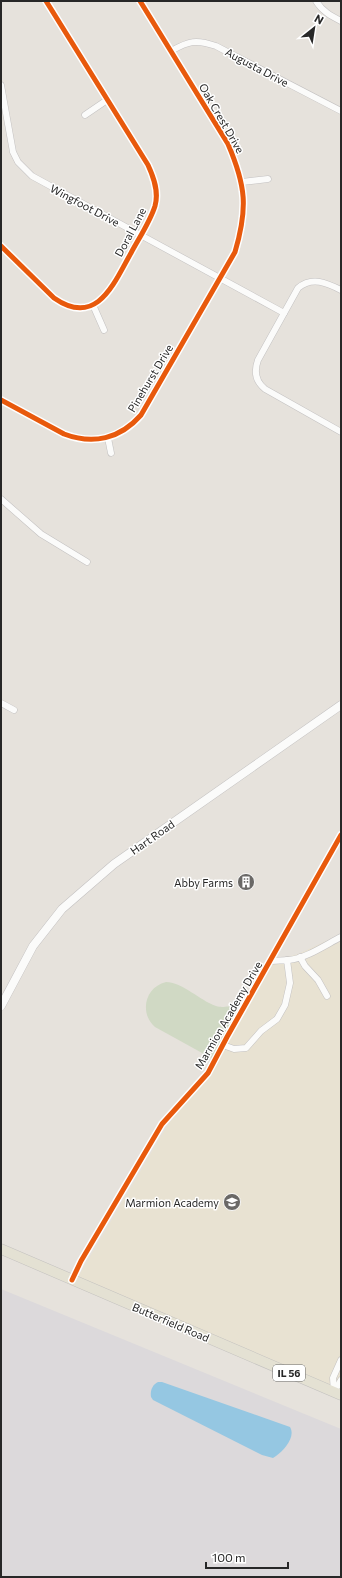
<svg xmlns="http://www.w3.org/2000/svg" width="342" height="1578" viewBox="0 0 342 1578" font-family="Commissioner,sans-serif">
	<rect width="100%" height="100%" fill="#e6e2dc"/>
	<path fill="#dcd9db" d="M 1,1289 L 341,1429 L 341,1577 L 1,1577 Z"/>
	<path fill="#e8e2d2" d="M 341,934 L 341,1392 L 78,1277 L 167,1126 L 222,1052 L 276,957 L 287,957 L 298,954 Z"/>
	<path fill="#d0d9c4" d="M 166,982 C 184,983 199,1000 216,1006 C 226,1009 227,1003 240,1010 L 213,1059 L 155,1027 C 139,1013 145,987 166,982 Z"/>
	<path fill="#95c7e2" d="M 158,1382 L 162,1382 L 290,1427 C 296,1437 284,1450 276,1456 L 273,1458 L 262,1455 L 153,1400 L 151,1397 C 150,1391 152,1385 158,1382 Z"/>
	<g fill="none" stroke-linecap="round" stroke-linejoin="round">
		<g stroke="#c3c1c1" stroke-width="7">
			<g id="minor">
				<path d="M 316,1 C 322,11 331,16 341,21"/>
				<path d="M 171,51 C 189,41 196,39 216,46 L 341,111"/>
				<path d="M 1,85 L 13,152 L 18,162 L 32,176 L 284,313"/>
				<path d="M 85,115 L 107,100"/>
				<path d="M 242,182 L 268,179"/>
				<path d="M 1,246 L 54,298 C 97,328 114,283 131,253 C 139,238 150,222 155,206 C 159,192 154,178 148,165 L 46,1"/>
				<path d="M 341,290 C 327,283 312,276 298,288 L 258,360 C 254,371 255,381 265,389 L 341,432"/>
				<path d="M 93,305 L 104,330"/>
				<path d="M 1,400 L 64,434 C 93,445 120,439 141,415 L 235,252 C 248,208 246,186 228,144 L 140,1"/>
				<path d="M 108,438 L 111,453"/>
				<path d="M 1,499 L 41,534 L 87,562"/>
				<path d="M 1,703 L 14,710"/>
				<path d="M 300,957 L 305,966 L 318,980 L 327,996"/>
				<path d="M 271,961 C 277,960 283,961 289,960 C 305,959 327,944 341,937"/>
				<path d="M 223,1045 L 234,1049 L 246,1048 L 261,1031 L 277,1019 L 285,1005 L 290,983 L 287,960"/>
				<path d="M 72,1280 L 81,1261 L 162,1124 L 208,1073 L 227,1037 L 341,835"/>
				<path d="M 334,1392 L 333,1378 L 341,1360"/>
				<path d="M 334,1392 L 341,1380"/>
			</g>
		</g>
		<g stroke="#c3c1c1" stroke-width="9">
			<path id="tertiary" d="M 1,1006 L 33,946 L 62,909 L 114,864 L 341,705"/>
		</g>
		<g stroke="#c3c1bf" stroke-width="11">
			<path id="primary" d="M 1,1249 L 341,1395"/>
		</g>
		<use href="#minor" stroke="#fbfbfa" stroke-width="6"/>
		<use href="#tertiary" stroke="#fbfbfa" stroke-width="8"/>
		<use href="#primary" stroke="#e4e1d3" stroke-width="10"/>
		<g stroke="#fff" stroke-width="8">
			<g id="cycleway">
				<path d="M 1,246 L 54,298 C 97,328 114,283 131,253 C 139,238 150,222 155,206 C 159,192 154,178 148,165 L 46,1"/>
				<path d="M 1,400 L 64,434 C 93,445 120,439 141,415 L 235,252 C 248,208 246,186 228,144 L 140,1"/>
				<path d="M 72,1280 L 81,1261 L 162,1124 L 208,1073 L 227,1037 L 341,835"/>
			</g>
		</g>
		<use href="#cycleway" stroke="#e8590c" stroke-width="5"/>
	</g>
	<defs>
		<g id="building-disc" transform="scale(0.9)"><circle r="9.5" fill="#6a6866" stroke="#fff"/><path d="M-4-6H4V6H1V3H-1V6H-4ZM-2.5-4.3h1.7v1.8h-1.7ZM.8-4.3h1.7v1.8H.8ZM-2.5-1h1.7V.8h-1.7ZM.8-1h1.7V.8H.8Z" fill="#fff"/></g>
		<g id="school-disc" transform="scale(0.9)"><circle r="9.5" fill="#6a6866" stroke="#fff"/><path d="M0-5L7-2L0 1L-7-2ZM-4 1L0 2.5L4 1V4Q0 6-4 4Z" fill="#fff"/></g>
	</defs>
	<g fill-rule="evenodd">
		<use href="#building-disc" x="246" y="882"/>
		<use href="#school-disc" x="232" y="1202"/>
	</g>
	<g text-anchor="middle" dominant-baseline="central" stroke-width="3" stroke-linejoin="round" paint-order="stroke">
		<rect fill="#fff" stroke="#686868" stroke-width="1" x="273" y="1365" width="32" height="16" rx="3"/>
		<g font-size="10" font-weight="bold" fill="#272727">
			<text x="289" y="1373">IL 56</text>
		</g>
		<g font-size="11" fill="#272727" stroke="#fff">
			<text transform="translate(257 67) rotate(28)">Augusta Drive</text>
			<text transform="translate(222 118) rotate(60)">Oak Crest Drive</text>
			<text transform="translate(85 205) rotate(28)">Wingfoot Drive</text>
			<text transform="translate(130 232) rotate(-62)">Doral Lane</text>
			<text transform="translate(150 378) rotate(-59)">Pinehurst Drive</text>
			<text transform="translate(152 837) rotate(-35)">Hart Road</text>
			<text transform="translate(228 1015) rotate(-60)">Marmion Academy Drive</text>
			<text transform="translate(171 1322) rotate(23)">Butterfield Road</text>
		</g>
		<g font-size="11" fill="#272727" stroke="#fff" text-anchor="end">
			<text x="233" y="882">Abby Farms</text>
			<text x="219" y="1202">Marmion Academy</text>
		</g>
	</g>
	<rect width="342" height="1578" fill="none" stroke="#272727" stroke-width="4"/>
	<g transform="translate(314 28) rotate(30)" stroke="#ffffff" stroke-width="3" paint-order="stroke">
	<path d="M0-3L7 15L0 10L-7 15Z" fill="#272727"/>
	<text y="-6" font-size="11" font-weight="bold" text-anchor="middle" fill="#272727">N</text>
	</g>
	<path d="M206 1562v6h82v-6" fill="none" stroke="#272727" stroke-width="2"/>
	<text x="212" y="1562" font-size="12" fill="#272727" stroke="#ffffff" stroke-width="3" paint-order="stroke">100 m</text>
</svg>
